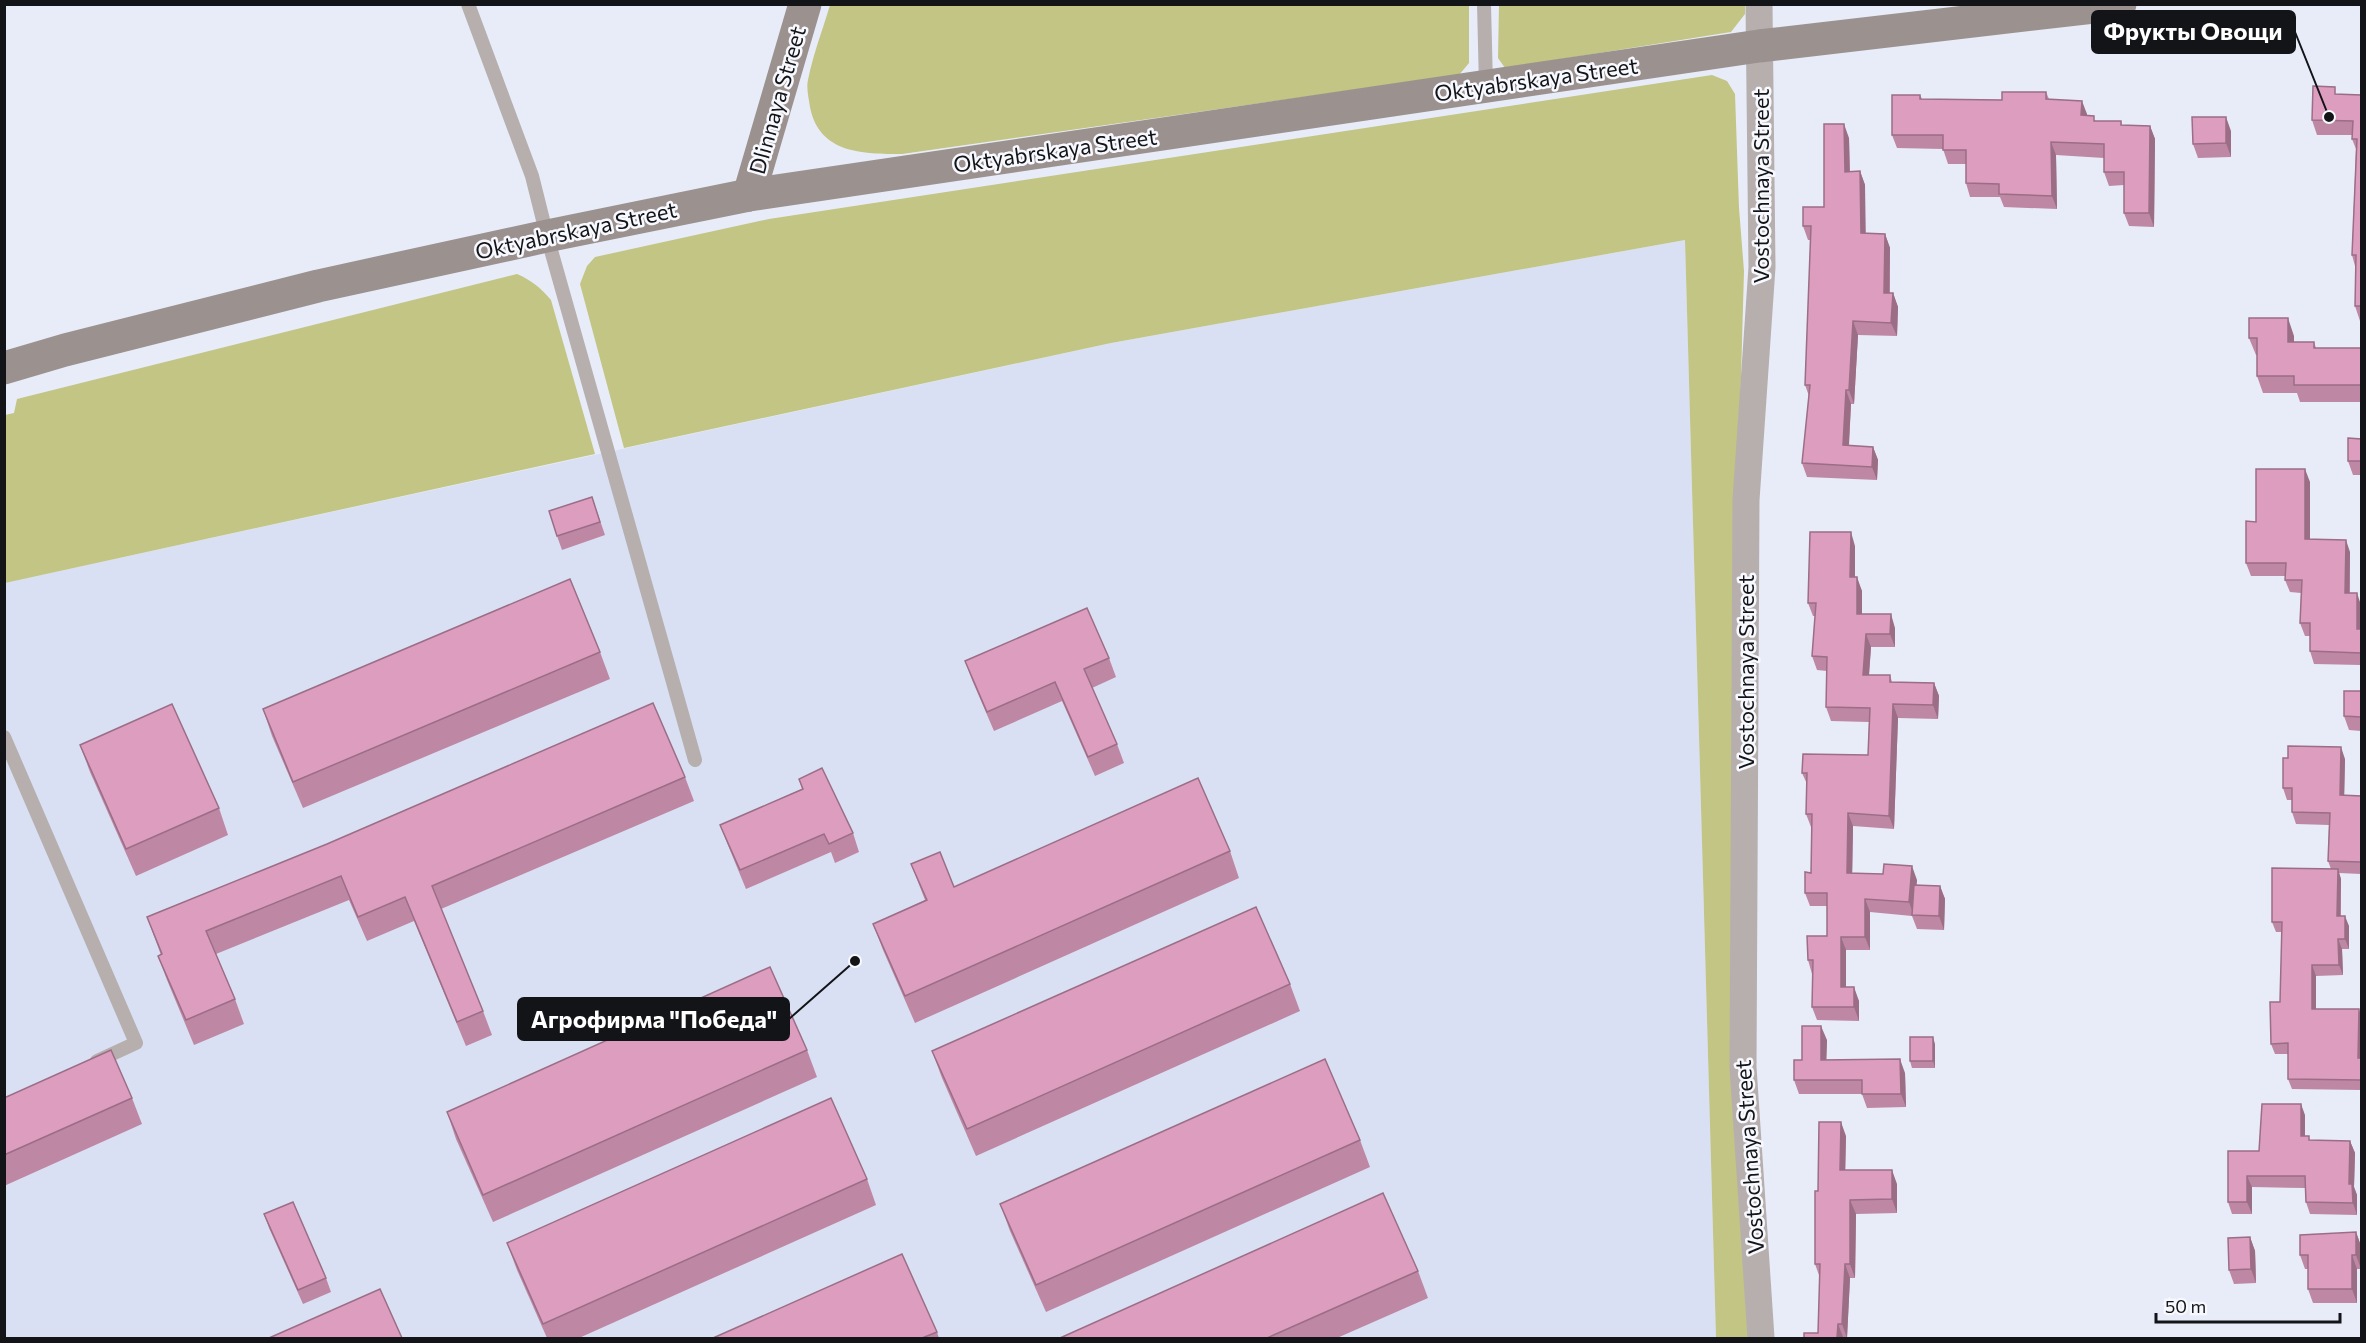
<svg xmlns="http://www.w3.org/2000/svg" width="2366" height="1343" viewBox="0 0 2366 1343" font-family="Commissioner,sans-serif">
	<rect width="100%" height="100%" fill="#e8ecf8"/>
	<path fill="#d9e0f3" d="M 1685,240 L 1716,1338 L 5,1338 L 4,583 L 1111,343 Z"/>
	<g fill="#c2c583">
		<path d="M 830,5 L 1469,5 L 1469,63 L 1459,75 L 902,154 C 864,154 819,154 810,107 C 809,99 806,88 808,80 C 813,54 823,29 830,5 Z"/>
		<path d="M 1499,5 L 1745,5 L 1745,14 L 1731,32 L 1505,68 L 1498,58 Z"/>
		<path d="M 1712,75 L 1727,81 L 1735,94 L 1739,208 L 1744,271 L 1736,555 L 1750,1338 L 1716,1338 L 1685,240 L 1111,343 L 624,448 L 580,284 L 587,266 L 595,257 L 769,219 Z"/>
		<path d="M 517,274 C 531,280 541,288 551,300 L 595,454 L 5,583 L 5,415 L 14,413 L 17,399 Z"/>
	</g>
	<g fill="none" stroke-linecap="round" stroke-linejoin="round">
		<g stroke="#b6afae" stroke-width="14">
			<path d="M 468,4 L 532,176 L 547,236 L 695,760"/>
			<path d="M 1484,4 L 1486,86"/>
			<path d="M 4,737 L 136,1043 L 97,1061"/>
		</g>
		<path stroke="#b6afae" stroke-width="27" d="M 1759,4 L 1762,267 L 1746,500 L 1743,1067 L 1761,1338"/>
		<g stroke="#9b9290" stroke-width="33">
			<path d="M 749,195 L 805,4"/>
			<path d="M 4,368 L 65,350 L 318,286 L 547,236 L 749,195 L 1759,46 L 2120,4"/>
		</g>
	</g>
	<g fill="#be87a4">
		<path d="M 2046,92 L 2049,99 L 2087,114 L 2087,116 L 2096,121 L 2121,121 L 2122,125 L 2150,126 L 2155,139 L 2154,227 L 2129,226 L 2124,213 L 2124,185 L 2109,186 L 2104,172 L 2104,158 L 2056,155 L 2057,209 L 2004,207 L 2000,197 L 1970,197 L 1966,183 L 1966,164 L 1948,164 L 1943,149 L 1897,148 L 1892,135 L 1920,95 L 1922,99 L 2002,100 Z"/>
		<path d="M 2337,94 L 2361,95 L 2361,321 L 2360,321 L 2355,306 L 2355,266 L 2352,255 L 2356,149 L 2352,139 L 2353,135 L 2317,135 L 2312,120 Z"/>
		<path d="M 2231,131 L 2231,157 L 2198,158 L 2193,144 Z"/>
		<path d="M 1849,138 L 1850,172 L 1860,171 L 1865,185 L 1865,233 L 1885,234 L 1890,248 L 1890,293 L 1893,293 L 1898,307 L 1897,336 L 1858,335 L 1854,404 L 1851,404 L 1849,446 L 1873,447 L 1878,460 L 1877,480 L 1807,477 L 1802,463 L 1809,396 L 1805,385 L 1811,240 L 1808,240 L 1803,226 L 1824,207 Z"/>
		<path d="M 2294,336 L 2294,342 L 2314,342 L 2316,348 L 2361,348 L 2361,402 L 2300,402 L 2297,393 L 2263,393 L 2257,376 L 2257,355 L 2256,355 L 2249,338 Z"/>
		<path d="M 2361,439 L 2361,475 L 2353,475 L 2348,461 Z"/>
		<path d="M 2310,482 L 2310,539 L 2350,552 L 2350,593 L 2361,605 L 2361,665 L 2314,664 L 2310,651 L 2310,636 L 2305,636 L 2300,623 L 2301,593 L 2290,592 L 2285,580 L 2285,576 L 2251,576 L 2246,563 L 2256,522 Z"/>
		<path d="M 592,497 L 605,535 L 562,550 L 557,536 Z"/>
		<path d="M 1855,546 L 1855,577 L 1862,591 L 1862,614 L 1895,628 L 1895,647 L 1871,647 L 1869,675 L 1890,675 L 1892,682 L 1934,683 L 1939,696 L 1938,719 L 1898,718 L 1894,829 L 1853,826 L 1852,874 L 1917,880 L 1916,885 L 1940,886 L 1945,899 L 1944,930 L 1917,929 L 1912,916 L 1870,912 L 1870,950 L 1846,950 L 1846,987 L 1859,1001 L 1859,1021 L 1817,1020 L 1812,1007 L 1812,974 L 1808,960 L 1827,936 L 1827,906 L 1810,906 L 1805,893 L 1811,873 L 1812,827 L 1811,827 L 1806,814 L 1807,784 L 1802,773 L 1868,755 L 1869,722 L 1831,721 L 1826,707 L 1827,671 L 1817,670 L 1812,656 L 1815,616 L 1813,616 L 1808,603 Z"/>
		<path d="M 600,652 L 610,679 L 303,808 L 272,736 L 263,709 Z"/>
		<path d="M 1109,658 L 1116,677 L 1092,688 L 1117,744 L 1124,763 L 1095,776 L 1062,701 L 994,731 L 972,680 L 965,661 Z"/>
		<path d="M 2361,691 L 2361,731 L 2349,730 L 2344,716 Z"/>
		<path d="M 80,745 L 219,808 L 228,835 L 136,876 L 90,772 Z"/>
		<path d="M 2345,759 L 2344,795 L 2361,796 L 2361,874 L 2339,873 L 2341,879 L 2341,916 L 2349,926 L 2349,949 L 2342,949 L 2343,975 L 2316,976 L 2316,1009 L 2361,1016 L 2361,1090 L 2292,1089 L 2288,1079 L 2288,1054 L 2275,1054 L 2271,1044 L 2280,1002 L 2282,932 L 2276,932 L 2272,922 L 2331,869 L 2328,861 L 2329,825 L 2296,824 L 2292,812 L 2292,800 L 2287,800 L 2283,788 Z"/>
		<path d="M 685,777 L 694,801 L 441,909 L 483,1011 L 492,1035 L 466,1046 L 414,921 L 367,941 L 349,900 L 216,954 L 235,999 L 244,1024 L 194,1045 L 167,980 L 158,956 L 161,955 L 147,917 Z"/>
		<path d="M 799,779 L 853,833 L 859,852 L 835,863 L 831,852 L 746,889 L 727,843 L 720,825 L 802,789 Z"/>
		<path d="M 1230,851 L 1239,878 L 915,1023 L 883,950 L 873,924 L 925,900 L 911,864 L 954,887 Z"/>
		<path d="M 1290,984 L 1300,1011 L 976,1156 L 942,1078 L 932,1051 Z"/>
		<path d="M 1827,1040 L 1826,1060 L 1905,1073 L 1906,1107 L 1867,1108 L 1862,1094 L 1799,1094 L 1794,1080 L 1802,1060 Z"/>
		<path d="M 1935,1044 L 1935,1068 L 1912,1068 L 1910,1061 Z"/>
		<path d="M 807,1050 L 817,1077 L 493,1222 L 456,1139 L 447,1112 Z"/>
		<path d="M 4,1098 L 132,1098 L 142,1124 L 4,1186 Z"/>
		<path d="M 2305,1115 L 2305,1136 L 2311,1141 L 2350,1141 L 2355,1153 L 2354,1187 L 2357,1195 L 2357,1215 L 2310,1214 L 2306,1202 L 2306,1188 L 2252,1187 L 2252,1214 L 2232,1214 L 2228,1202 L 2259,1151 Z"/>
		<path d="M 1846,1136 L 1845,1170 L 1897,1184 L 1897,1213 L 1856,1214 L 1855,1278 L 1850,1278 L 1847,1338 L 1843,1337 L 1843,1338 L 1804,1338 L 1818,1333 L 1820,1278 L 1815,1264 L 1818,1191 Z"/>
		<path d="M 1360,1140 L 1370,1167 L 1046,1312 L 1010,1231 L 1000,1204 Z"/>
		<path d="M 867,1179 L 876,1205 L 579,1338 L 547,1338 L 517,1270 L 507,1243 Z"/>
		<path d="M 264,1214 L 326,1278 L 331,1292 L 303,1304 L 269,1228 Z"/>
		<path d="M 2356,1232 L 2361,1246 L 2361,1269 L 2357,1269 L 2357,1303 L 2313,1303 L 2308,1289 L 2308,1269 L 2305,1269 L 2300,1255 Z"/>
		<path d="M 2250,1237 L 2255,1251 L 2256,1283 L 2234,1284 L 2229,1270 Z"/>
		<path d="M 1418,1271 L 1428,1298 L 1337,1338 L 1060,1338 Z"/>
		<path d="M 937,1332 L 939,1338 L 713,1338 Z"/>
	</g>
	<g fill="#9b6e86">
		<path d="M 2082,101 L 2087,114 L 2086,129 L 2081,115 Z"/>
		<path d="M 2226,117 L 2231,131 L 2231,157 L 2226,143 Z"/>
		<path d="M 1844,124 L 1849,138 L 1850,185 L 1845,172 Z"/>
		<path d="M 2150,126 L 2155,139 L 2154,227 L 2149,213 Z"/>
		<path d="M 2051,142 L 2056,155 L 2057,209 L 2052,196 Z"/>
		<path d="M 1860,171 L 1865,185 L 1866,247 L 1861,233 Z"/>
		<path d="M 1885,234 L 1890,248 L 1889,306 L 1884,293 Z"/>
		<path d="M 1893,293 L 1898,307 L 1897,336 L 1891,323 Z"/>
		<path d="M 2288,318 L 2294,336 L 2294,359 L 2288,342 Z"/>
		<path d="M 1853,321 L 1858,335 L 1854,404 L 1849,390 Z"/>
		<path d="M 1846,390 L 1851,404 L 1848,459 L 1843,445 Z"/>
		<path d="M 1873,447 L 1878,460 L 1877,480 L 1872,467 Z"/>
		<path d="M 2305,469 L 2310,482 L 2310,552 L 2305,539 Z"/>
		<path d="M 1851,532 L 1855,546 L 1855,591 L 1850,577 Z"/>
		<path d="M 2346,540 L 2350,552 L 2349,606 L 2345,593 Z"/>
		<path d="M 1857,577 L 1862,591 L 1862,627 L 1857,614 Z"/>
		<path d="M 2357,593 L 2361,605 L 2361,641 L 2357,629 Z"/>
		<path d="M 1891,614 L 1895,628 L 1895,647 L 1890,634 Z"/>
		<path d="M 1866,634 L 1871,647 L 1868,688 L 1863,675 Z"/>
		<path d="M 1934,683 L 1939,696 L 1938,719 L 1933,705 Z"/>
		<path d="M 1893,704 L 1898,718 L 1894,829 L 1889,816 Z"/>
		<path d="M 2341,747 L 2345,759 L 2344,807 L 2340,795 Z"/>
		<path d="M 1848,813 L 1853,826 L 1852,887 L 1847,873 Z"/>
		<path d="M 1912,866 L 1917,880 L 1914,916 L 1909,902 Z"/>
		<path d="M 2338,869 L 2341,879 L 2340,926 L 2337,916 Z"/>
		<path d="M 1940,886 L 1945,899 L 1944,930 L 1939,916 Z"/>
		<path d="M 1865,899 L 1870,912 L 1870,950 L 1865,937 Z"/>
		<path d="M 2345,916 L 2349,926 L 2349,949 L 2345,939 Z"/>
		<path d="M 1841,937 L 1846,950 L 1846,1000 L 1841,987 Z"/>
		<path d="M 2338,939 L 2342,949 L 2343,975 L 2339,965 Z"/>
		<path d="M 2312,965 L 2316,976 L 2316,1020 L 2312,1009 Z"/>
		<path d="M 1854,987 L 1859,1001 L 1859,1021 L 1854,1007 Z"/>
		<path d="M 2359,1009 L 2361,1016 L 2361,1067 L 2358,1058 Z"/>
		<path d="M 1821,1026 L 1827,1040 L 1826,1074 L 1821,1060 Z"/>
		<path d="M 1933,1037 L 1935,1044 L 1935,1068 L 1933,1061 Z"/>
		<path d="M 1900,1059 L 1905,1073 L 1906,1107 L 1901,1094 Z"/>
		<path d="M 2301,1104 L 2305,1115 L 2305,1148 L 2301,1136 Z"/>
		<path d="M 1841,1122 L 1846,1136 L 1845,1184 L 1840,1170 Z"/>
		<path d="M 2350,1141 L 2355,1153 L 2354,1187 L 2357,1195 L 2357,1215 L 2353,1203 L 2349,1184 Z"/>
		<path d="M 1892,1170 L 1897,1184 L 1897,1213 L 1892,1199 Z"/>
		<path d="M 2247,1176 L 2252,1187 L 2252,1214 L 2247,1202 Z"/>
		<path d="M 1850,1200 L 1856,1214 L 1855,1278 L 1850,1264 Z"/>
		<path d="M 2356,1232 L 2361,1246 L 2361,1269 L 2356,1255 Z"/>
		<path d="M 2250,1237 L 2255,1251 L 2256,1283 L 2251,1269 Z"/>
		<path d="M 2352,1255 L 2357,1269 L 2357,1303 L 2352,1289 Z"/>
		<path d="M 1845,1264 L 1850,1278 L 1847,1338 L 1842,1324 Z"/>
		<path d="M 1838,1324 L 1843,1337 L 1843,1338 L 1837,1338 Z"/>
	</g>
	<g fill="#dd9dbf" stroke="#9b6e86" stroke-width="1.5">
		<path d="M 2313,86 L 2335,87 L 2335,94 L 2361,95 L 2361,306 L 2355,306 L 2356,255 L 2352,255 L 2357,139 L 2352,139 L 2353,121 L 2312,120 Z"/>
		<path d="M 2002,92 L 2046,92 L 2046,99 L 2082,101 L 2081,115 L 2094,116 L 2094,121 L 2121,121 L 2121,125 L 2150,126 L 2149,213 L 2124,213 L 2124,172 L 2104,172 L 2104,144 L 2051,142 L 2052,196 L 1999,194 L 1999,184 L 1966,183 L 1966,150 L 1943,150 L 1943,135 L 1892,135 L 1892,95 L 1920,95 L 1920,99 L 2002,100 Z"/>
		<path d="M 2192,117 L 2226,117 L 2226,143 L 2193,144 Z"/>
		<path d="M 1824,124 L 1844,124 L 1845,172 L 1860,171 L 1861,233 L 1885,234 L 1884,293 L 1893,293 L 1891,323 L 1853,321 L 1849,390 L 1846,390 L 1843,445 L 1873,447 L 1872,467 L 1802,463 L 1810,385 L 1805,385 L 1811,226 L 1803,226 L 1803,207 L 1824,207 Z"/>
		<path d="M 2249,318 L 2288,318 L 2288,342 L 2314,342 L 2314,348 L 2361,348 L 2361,385 L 2294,385 L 2294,376 L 2257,376 L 2257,338 L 2249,338 Z"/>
		<path d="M 2348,438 L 2361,439 L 2361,461 L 2348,461 Z"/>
		<path d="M 2256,469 L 2305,469 L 2305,539 L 2346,540 L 2345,593 L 2357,593 L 2357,629 L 2361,629 L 2361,653 L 2310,651 L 2310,623 L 2300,623 L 2302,580 L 2285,580 L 2286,563 L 2246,563 L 2246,521 L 2256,522 Z"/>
		<path d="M 592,497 L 600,522 L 557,536 L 549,511 Z"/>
		<path d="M 1810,532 L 1851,532 L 1850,577 L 1857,577 L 1857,614 L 1891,614 L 1890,634 L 1866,634 L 1863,675 L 1890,675 L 1890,682 L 1934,683 L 1933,705 L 1893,704 L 1889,816 L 1848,813 L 1847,873 L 1883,874 L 1884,864 L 1912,866 L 1909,902 L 1865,899 L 1865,937 L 1841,937 L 1841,987 L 1854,987 L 1854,1007 L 1812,1007 L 1813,960 L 1808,960 L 1807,936 L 1827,936 L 1827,893 L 1805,893 L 1805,872 L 1811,873 L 1812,814 L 1806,814 L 1807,773 L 1802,773 L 1803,754 L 1868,755 L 1870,708 L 1826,707 L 1827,657 L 1812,656 L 1816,603 L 1808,603 Z"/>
		<path d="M 570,579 L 600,652 L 293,782 L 263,709 Z"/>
		<path d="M 1087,608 L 1109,658 L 1084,669 L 1117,744 L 1088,757 L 1055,682 L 987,712 L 965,661 Z"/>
		<path d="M 2344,691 L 2361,691 L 2361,717 L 2344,716 Z"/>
		<path d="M 653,703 L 685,777 L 432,886 L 483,1011 L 457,1022 L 405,897 L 358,917 L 341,876 L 206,931 L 235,999 L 186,1020 L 158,956 L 162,954 L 147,917 L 327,844 Z"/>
		<path d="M 172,704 L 219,808 L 126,849 L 80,745 Z"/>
		<path d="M 2288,746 L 2341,747 L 2340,795 L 2361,796 L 2361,862 L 2328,861 L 2330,813 L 2292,812 L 2292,788 L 2283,788 L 2283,758 L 2288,758 Z"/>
		<path d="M 822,768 L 853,833 L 829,844 L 824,834 L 740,870 L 720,825 L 803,789 L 799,779 Z"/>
		<path d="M 1198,778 L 1230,851 L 905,996 L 873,924 L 927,900 L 911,864 L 940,852 L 954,887 Z"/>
		<path d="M 2272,868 L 2338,869 L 2337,916 L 2345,916 L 2345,939 L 2338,939 L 2339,965 L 2312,965 L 2312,1009 L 2359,1009 L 2358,1058 L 2361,1058 L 2361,1080 L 2288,1079 L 2288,1043 L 2271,1044 L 2270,1002 L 2280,1002 L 2282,922 L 2272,922 Z"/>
		<path d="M 1914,885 L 1940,886 L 1939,916 L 1912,915 Z"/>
		<path d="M 1256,907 L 1290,984 L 967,1129 L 932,1051 Z"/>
		<path d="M 770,967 L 807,1050 L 483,1195 L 447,1112 Z"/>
		<path d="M 1802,1026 L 1821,1026 L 1821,1060 L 1900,1059 L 1901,1094 L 1862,1094 L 1862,1080 L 1794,1080 L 1794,1060 L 1802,1060 Z"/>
		<rect x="1910" y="1037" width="23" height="24"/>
		<path d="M 111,1050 L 132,1098 L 4,1155 L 4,1098 Z"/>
		<path d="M 1325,1059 L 1360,1140 L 1036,1285 L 1000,1204 Z"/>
		<path d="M 831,1098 L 867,1179 L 543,1324 L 507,1243 Z"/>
		<path d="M 2262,1104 L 2301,1104 L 2301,1136 L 2309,1136 L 2309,1140 L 2350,1141 L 2349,1184 L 2352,1184 L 2353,1203 L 2306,1202 L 2305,1176 L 2247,1176 L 2247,1202 L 2228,1202 L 2228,1151 L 2259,1151 Z"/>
		<path d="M 1819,1122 L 1841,1122 L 1840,1170 L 1892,1170 L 1892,1199 L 1850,1200 L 1850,1264 L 1845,1264 L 1842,1324 L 1838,1324 L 1837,1338 L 1804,1338 L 1804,1333 L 1818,1333 L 1820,1264 L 1815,1264 L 1815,1191 L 1818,1191 Z"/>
		<path d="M 1383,1193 L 1418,1271 L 1267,1338 L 1060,1338 Z"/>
		<path d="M 293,1202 L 326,1278 L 298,1290 L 264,1214 Z"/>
		<path d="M 2356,1232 L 2356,1255 L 2352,1255 L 2352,1289 L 2308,1289 L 2308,1255 L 2300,1255 L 2300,1235 Z"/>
		<path d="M 2250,1237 L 2251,1269 L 2229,1270 L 2228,1238 Z"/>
		<path d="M 902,1254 L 937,1332 L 922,1338 L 713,1338 Z"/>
		<path d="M 380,1289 L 402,1338 L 269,1338 Z"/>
	</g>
	<g text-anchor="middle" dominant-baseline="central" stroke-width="5" stroke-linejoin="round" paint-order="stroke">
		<g font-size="22" fill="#131418" stroke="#f8f9fe">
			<text transform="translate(1536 79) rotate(-8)">Oktyabrskaya Street</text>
			<text transform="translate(777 100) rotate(-74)">Dlinnaya Street</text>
			<text transform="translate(1055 150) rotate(-8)">Oktyabrskaya Street</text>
			<text transform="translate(1760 186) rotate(-90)">Vostochnaya Street</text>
			<text transform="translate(576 230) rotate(-12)">Oktyabrskaya Street</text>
			<text transform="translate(1745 672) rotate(-90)">Vostochnaya Street</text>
			<text transform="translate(1749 1157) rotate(-94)">Vostochnaya Street</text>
		</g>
	</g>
	<path fill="none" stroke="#131418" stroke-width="2" d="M2329 117L2295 32M855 961L789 1019"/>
	<g fill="#131418" stroke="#f8f9fe" stroke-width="2">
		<circle cx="2329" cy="117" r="6"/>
		<circle cx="855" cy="961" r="6"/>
	</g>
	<g fill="#131418" stroke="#131418" stroke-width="2">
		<rect x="2092" y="11" width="203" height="42" rx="6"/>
		<rect x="518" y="998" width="271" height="42" rx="6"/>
	</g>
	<g font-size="24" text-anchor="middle" font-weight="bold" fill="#fff">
		<text x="2193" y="40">Фрукты Овощи</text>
		<text x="654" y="1028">Агрофирма "Победа"</text>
	</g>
	<rect width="2366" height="1343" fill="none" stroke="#131418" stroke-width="12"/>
	<path d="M2156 1313v9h184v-9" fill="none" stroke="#131418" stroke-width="3"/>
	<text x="2165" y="1313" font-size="18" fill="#131418" stroke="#f8f9fe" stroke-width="4.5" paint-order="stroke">50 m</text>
</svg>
